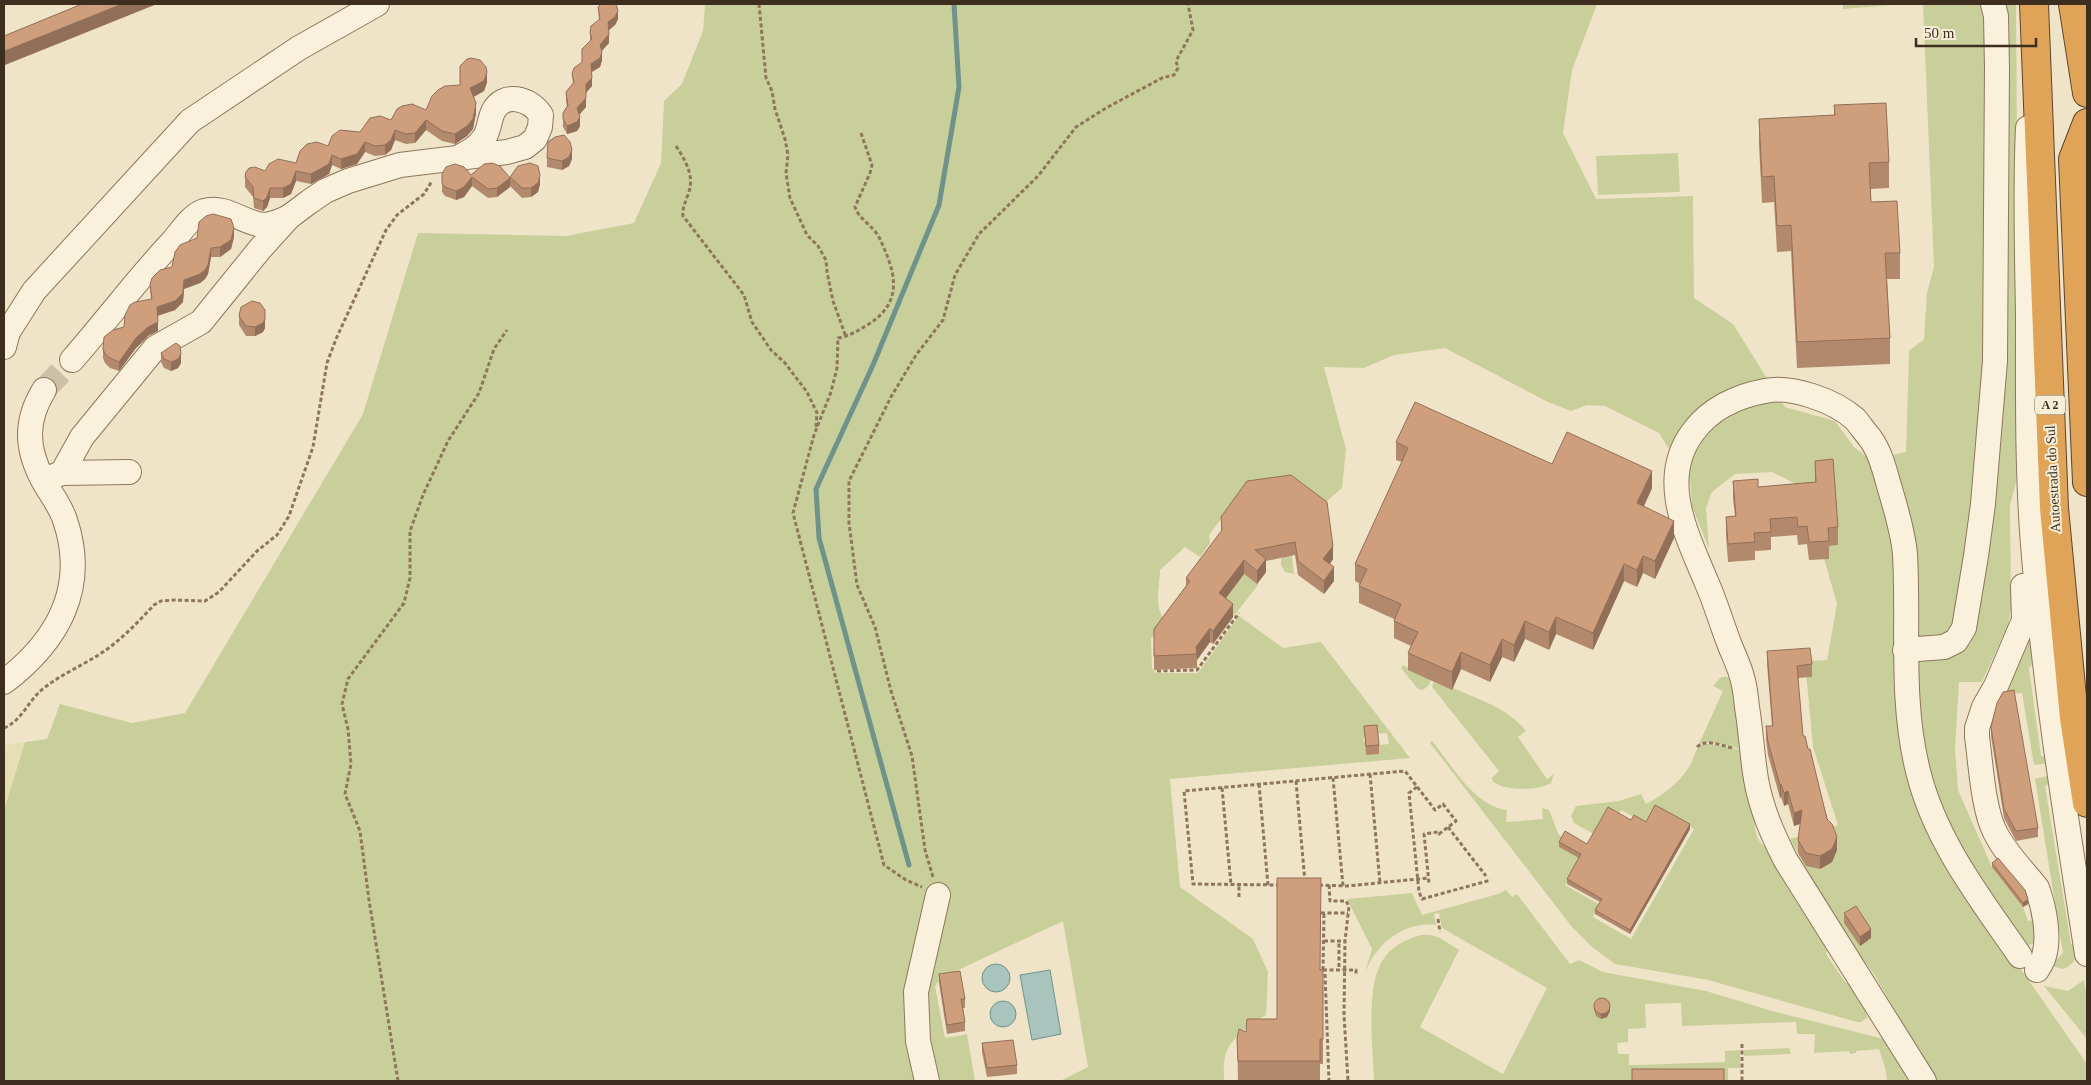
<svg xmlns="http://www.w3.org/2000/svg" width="2091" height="1085" viewBox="0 0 2091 1085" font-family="Georgia,serif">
	<rect width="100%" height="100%" fill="#f0e4c8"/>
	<path fill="#e6deb5" d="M 25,742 L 4,810 L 4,745 Z"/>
	<g fill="#c9cf9b" fill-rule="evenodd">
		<path d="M 705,4 L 1597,4 L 1572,70 L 1563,133 L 1596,199 L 1693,196 L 1694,298 L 1733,324 L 1785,407 L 1835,421 L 1854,447 L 1871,460 L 1906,452 L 1909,351 L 1924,339 L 1927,293 L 1934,267 L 1923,4 L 2016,4 L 2019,418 L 2016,483 L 2010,505 L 2011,609 L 2008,625 L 1982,682 L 1959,682 L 1955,748 L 1958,790 L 1992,867 L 2023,907 L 2028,921 L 2038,919 L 2036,943 L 2026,946 L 1965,889 L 2087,1064 L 2087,1081 L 1936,1081 L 1874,974 L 1858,953 L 1823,899 L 1790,839 L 1838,825 L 1813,747 L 1805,661 L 1827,660 L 1837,604 L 1804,488 L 1772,472 L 1735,474 L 1712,492 L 1706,508 L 1709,549 L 1692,506 L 1690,479 L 1687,478 L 1659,433 L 1605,406 L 1587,405 L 1571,411 L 1548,402 L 1445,348 L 1394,355 L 1364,368 L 1324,367 L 1346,449 L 1342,488 L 1321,506 L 1242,491 L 1209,535 L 1210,543 L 1200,557 L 1185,547 L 1160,570 C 1160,585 1153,610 1166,620 L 1151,639 L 1152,668 L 1156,673 L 1198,673 L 1239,616 L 1283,648 L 1321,642 L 1410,758 L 1170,779 L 1180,887 L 1253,939 L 1268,972 L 1266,1015 C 1252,1022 1231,1038 1226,1053 C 1223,1062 1224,1072 1224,1081 L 1036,1081 L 1062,1080 L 1088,1067 L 1063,921 L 943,977 L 935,986 L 945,1038 L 967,1034 L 975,1081 L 4,1081 L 4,810 L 25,742 L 47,739 L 60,704 L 132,723 L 185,713 L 363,414 L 418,233 L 566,236 L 634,223 L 661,163 L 664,101 L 682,84 L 703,31 ZM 1387,733 L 1389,744 L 1378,745 L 1363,741 L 1365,735 Z"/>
		<path d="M 1843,4 L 1905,4 L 1843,9 Z"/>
		<path d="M 1678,153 L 1680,192 L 1598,195 L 1596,156 Z"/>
		<path d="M 1291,549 L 1294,574 L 1285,572 L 1281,565 L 1281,558 L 1284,557 Z"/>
		<path d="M 1244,574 L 1258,585 L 1233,617 L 1219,607 Z"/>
		<path d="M 2030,619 L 2037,658 L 2029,668 L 2041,756 L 2049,757 L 2050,763 L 2034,765 L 2022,693 L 1998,695 Z"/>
		<path d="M 1403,665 L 1431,680 L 1428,686 L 1423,690 L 1418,689 L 1401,668 Z"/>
		<path d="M 1721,677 L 1727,677 L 1732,682 L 1741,749 L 1709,742 L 1699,744 L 1723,691 L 1713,686 Z"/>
		<path d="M 1434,682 L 1452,690 L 1453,688 C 1478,699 1508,708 1526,731 L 1518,737 L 1547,779 L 1554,774 L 1551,783 C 1537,791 1506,791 1493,782 L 1492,778 L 1499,771 L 1432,687 Z"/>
		<path d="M 1432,741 C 1452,765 1474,806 1507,810 L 1506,822 L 1543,819 L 1542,808 L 1549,810 L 1558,833 L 1580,858 L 1565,885 L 1600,905 L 1593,917 L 1631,939 L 1694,829 L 1656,808 L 1647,824 L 1621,810 L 1618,816 L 1594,834 L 1574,823 L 1571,816 L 1576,806 L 1619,801 L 1641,794 L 1646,804 C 1663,795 1679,783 1689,767 C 1693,760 1695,751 1700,745 L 1709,744 L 1742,750 L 1755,818 C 1754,831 1757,843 1768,849 L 1828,945 L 1826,954 L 1845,982 L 1852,984 L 1867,1012 L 1866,1015 L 1868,1017 L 1861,1022 L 1857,1022 L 1708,980 L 1615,964 L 1592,947 L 1572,927 L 1430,743 Z"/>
		<path d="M 2051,775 L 2052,782 L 2045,786 L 2071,944 L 2078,948 C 2079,958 2071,966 2063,969 L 2052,966 L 2052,964 L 2063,953 L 2035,779 Z"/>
		<path d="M 1506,890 L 1512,897 L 1517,894 L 1570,964 L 1579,960 L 1603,972 L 1706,991 L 1772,1011 L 1884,1039 L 1892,1043 L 1914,1081 L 1887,1081 L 1886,1071 L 1879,1049 L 1856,1051 L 1856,1053 L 1850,1054 L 1849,1051 L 1814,1053 L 1815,1034 L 1797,1034 L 1796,1022 L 1682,1026 L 1681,1003 L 1645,1004 L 1646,1028 L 1628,1029 L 1628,1042 L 1617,1043 L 1618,1054 L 1629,1054 L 1629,1065 L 1635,1065 L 1725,1062 L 1725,1051 L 1740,1050 L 1740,1068 L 1728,1068 L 1728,1081 L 1374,1081 C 1373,1053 1367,994 1378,970 C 1383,956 1393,946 1407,940 C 1431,929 1438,937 1459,950 L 1420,1027 L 1503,1074 L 1547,988 L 1442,928 L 1439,913 L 1434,914 L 1436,925 C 1403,921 1374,945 1364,976 L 1372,949 L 1347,899 L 1412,893 L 1422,915 L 1498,894 Z"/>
		<path d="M 2084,980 L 2087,1001 L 2087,1039 L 2044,986 L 2068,991 Z"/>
		<path d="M 1789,1048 L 1791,1054 L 1744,1056 L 1744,1050 Z"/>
	</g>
	<g fill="#a9c4bc" stroke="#6f938a">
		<circle cx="996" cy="978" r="14"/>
		<path d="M 1050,970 L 1061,1034 L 1032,1040 L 1020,975 Z"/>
		<circle cx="1003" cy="1014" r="13"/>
	</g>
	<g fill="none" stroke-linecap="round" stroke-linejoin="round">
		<path stroke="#6f938a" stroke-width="5" d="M 909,865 L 819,538 L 816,489 L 873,365 L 939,205 L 959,87 L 954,4"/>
		<path stroke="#ccc0a6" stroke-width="24" stroke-dasharray="24 12" stroke-linecap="butt" d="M 44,390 L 72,360"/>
		<g stroke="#8d765c" stroke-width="26">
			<g id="minor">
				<path d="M 2028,128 C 2025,190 2027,253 2028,315 C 2028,392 2027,469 2033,545 C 2044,682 2066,818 2087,954"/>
				<path d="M 4,347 L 8,332 L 34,291 L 190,121 L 299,48 L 377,4"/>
				<path d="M 72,360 C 107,320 138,278 174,240 C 182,230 192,215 204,211 C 226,205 243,223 263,225 C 273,225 281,221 289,217"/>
				<path d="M 62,473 L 82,437 L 155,348 L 201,322 L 260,249 L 289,217 L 309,202 L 325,191 L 348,181 L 400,165 L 507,152 L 525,147 L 535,139 L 540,127 L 541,115 C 530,98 503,91 493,112 C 489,121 489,131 484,138 C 477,148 469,152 459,157"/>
				<path d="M 49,478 L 62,473 L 129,472"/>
				<path d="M 2023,586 L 2024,620 L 1996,686 L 1984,707 L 1977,728 L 1977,737 C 1981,765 1983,809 1995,832 C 2005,853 2023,870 2037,888 C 2044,907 2050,936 2044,956 C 2043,961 2040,965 2037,970"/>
				<path d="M 1905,650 L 1944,647 L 1956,641 L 1964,628 L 1976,556 L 1983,504 L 1995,361 L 1997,68 L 1996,16 L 1993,4"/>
				<path d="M 4,682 C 58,641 88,588 65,520 C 60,505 50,493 43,480 C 26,448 25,421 44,390"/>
				<path d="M 927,1081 L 918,1041 L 916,992 L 938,895"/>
				<path d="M 1924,1081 L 1785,859 C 1772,833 1761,808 1756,779 C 1752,755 1751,731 1747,707 C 1746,697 1745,686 1742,677 C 1739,665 1733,654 1729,643 C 1721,622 1715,601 1706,581 C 1686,533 1658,479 1693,432 C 1710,409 1737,396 1765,391 C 1791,385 1835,401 1855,419 C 1860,425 1865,432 1870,438 C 1881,453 1885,472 1890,489 C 1896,509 1903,532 1905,554 C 1909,626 1900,700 1918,771 C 1935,841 1980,898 2020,956"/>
			</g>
		</g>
		<g stroke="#5b4430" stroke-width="30">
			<g id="highway">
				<path d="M 2034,4 L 2054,508 L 2074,718 L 2087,803"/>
				<path d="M 2073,4 L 2087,93"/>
				<path d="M 2087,123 L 2073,159 L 2087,482"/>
			</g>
		</g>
		<g stroke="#8d765c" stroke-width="3" stroke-dasharray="4 2.5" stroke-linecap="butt">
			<path d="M 759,4 L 766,78 L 772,91 L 775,109 L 785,139 L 788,155 L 786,173 L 790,198 L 807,235 L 818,246 L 826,260 L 827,272 L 833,301 L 846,337"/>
			<path d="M 861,133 L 872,165 L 870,173 L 855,207 C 858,218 873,226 879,237 C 894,269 906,300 869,324 C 859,330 850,336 838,338 L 837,368 L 831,392 L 814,435 L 793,513 L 884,865 L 906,880 L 922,887"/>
			<path d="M 676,146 C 686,162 696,177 687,197 C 685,204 682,208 683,216 L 744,295 L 752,322 L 771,350 L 785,363 L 807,392 L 817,413 L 816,427"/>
			<path d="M 1157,671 L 1197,670 L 1239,613"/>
			<path d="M 4,728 C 23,720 28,700 44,688 C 63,673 86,664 106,650 C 124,637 139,621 154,605 L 161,601 L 174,600 L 205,601 L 219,592 L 257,551 L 277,535 L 289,516 L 313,447 L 327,363 L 336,339 L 386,230 L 397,215 L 424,194 L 432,181"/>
			<path d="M 1697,747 C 1707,738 1721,746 1733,748"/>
			<path d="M 1370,774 L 1380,883"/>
			<path d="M 1333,778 L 1343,886"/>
			<path d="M 1296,781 L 1305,882"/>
			<path d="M 1259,784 L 1268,885"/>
			<path d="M 1417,787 L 1409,793 L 1419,892 L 1422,899 L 1491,880"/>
			<path d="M 1222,788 L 1231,885"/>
			<path d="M 1448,827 L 1486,876"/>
			<path d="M 933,877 L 925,850 L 912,756 L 891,691 L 875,627 L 857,585 L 849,523 L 849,481 L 891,397 L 916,355 L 943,320 L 955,275 L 979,234 L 1038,176 L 1076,127 L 1106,108 L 1162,78 L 1174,75 L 1178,68 L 1176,61 L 1193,30 L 1188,4"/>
			<path d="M 1280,885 L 1193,884 L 1184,791 L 1405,771 L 1435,810 L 1443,804 L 1456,821 L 1439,834 L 1438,832 L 1424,834 L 1429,883"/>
			<path d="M 1319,885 L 1347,886 L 1428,878"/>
			<path d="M 1329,885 L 1330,901 L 1346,901 L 1349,906 L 1345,941 L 1344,1015 L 1348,1081"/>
			<path d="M 1239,897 L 1239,885"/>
			<path d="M 1321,913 L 1348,913"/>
			<path d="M 1438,919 L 1440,932"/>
			<path d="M 1324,941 L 1345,941"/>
			<path d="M 1339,967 L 1339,941"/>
			<path d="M 1323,970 L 1324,913"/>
			<path d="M 1323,970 L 1356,970 L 1356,975"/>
			<path d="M 1325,974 L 1329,1081"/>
			<path d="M 1742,1044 L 1742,1081"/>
			<path d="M 398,1081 L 369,900 L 360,831 L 345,794 L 351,764 L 348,729 L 342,704 L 348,679 L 404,603 L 410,578 L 410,531 L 423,495 L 448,441 L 479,393 L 494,349 L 507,330"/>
		</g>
		<use href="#minor" stroke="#faf1dc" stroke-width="24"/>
		<use href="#highway" stroke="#e0a458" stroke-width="28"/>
	</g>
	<g fill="#b2896c">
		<path d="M 82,4 L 5,65 L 4,63 L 4,36 Z"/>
		<path d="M 598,7 L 618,19 L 615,25 L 608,30 L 609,43 L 601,51 L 602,60 L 600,67 L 592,72 L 592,86 L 586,92 L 586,107 L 579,115 L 580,126 L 577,131 L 567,134 L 563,127 L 563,113 L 567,107 L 566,101 L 566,92 L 573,84 L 572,74 L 582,62 L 590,41 L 590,33 L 599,20 Z"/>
		<path d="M 487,82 L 484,91 L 473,97 L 476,113 L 473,129 L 467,136 L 455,144 L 442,141 L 426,130 L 415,143 L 406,144 L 395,140 L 391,150 L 385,155 L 375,156 L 365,152 L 357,164 L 341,169 L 332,165 L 329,174 L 311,184 L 296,181 L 291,194 L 283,198 L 270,198 L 267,207 L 263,211 L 254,208 L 253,197 L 245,187 L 245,177 L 265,171 L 296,163 L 328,146 L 360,132 L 391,120 L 426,110 Z"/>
		<path d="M 1834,105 L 1889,162 L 1889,188 L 1871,189 L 1871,202 L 1900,253 L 1900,279 L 1887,279 L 1890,338 L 1890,364 L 1797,368 L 1791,251 L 1777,252 L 1774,202 L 1762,203 L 1759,145 L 1759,119 L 1834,115 Z"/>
		<path d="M 547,158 L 572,159 L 569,166 L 562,170 L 547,167 Z"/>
		<path d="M 442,174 L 471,175 L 510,187 L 497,197 L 488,198 L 472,186 L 464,197 L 456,200 L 445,196 L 442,192 Z"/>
		<path d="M 510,177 L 540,184 L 538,192 L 531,197 L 522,198 L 510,186 Z"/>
		<path d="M 234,237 L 231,249 L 220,257 L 211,257 L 208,274 L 205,279 L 200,283 L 184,289 L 183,302 L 175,310 L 157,316 L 158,331 L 148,336 L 136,348 L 119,371 L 110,368 L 105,363 L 103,358 L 103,349 L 151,300 L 150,284 L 172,267 Z"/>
		<path d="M 239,316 L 265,328 L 263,332 L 255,336 L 246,336 L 239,325 Z"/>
		<path d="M 161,353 L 181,363 L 178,368 L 171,371 L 164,368 L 161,362 Z"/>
		<path d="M 1396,442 L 1552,464 L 1652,488 L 1644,506 L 1674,538 L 1655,579 L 1643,573 L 1637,587 L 1624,581 L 1593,650 L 1556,634 L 1549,650 L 1525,639 L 1514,662 L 1502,657 L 1490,682 L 1461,669 L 1452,690 L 1408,670 L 1408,653 L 1411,646 L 1394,638 L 1394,619 L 1359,603 L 1359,586 L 1360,584 L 1355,581 L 1355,564 L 1402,462 L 1396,460 Z"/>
		<path d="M 1815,461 L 1838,527 L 1838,545 L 1829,546 L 1829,559 L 1809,560 L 1807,544 L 1798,545 L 1797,535 L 1771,537 L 1771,550 L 1755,551 L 1755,560 L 1728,562 L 1726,535 L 1726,517 L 1735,516 L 1733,499 L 1733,481 L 1758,487 L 1815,482 Z"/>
		<path d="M 1247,481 L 1333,559 L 1330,564 L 1334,581 L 1324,594 L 1298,575 L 1295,555 L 1266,561 L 1266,572 L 1257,584 L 1244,574 L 1226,598 L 1233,617 L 1213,644 L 1210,642 L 1197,660 L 1197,668 L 1154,670 L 1154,629 L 1186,586 L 1186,578 L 1221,533 L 1221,517 Z"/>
		<path d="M 1767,651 L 1812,664 L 1812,677 L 1798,678 L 1803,736 L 1837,850 L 1832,862 L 1820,869 L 1806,866 L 1798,853 L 1798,840 L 1800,824 L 1794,826 L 1788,804 L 1784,806 L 1781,797 L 1780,798 L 1768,755 L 1766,739 L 1766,726 L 1772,726 L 1767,664 Z"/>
		<path d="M 1364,726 L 1379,745 L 1379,754 L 1366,755 Z"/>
		<path d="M 1991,727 L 2038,828 L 2038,837 L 2016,841 L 2004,818 L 1991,736 Z"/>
		<path d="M 1631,820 L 1690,829 L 1630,934 L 1595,914 L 1595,910 L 1600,902 L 1567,884 L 1567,879 L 1579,858 L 1559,847 L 1559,842 L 1587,844 Z"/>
		<path d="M 1992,863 L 2028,904 L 2023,907 L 1992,867 Z"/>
		<path d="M 1844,913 L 1871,938 L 1860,946 L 1844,923 Z"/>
		<path d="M 1320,970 L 1323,995 L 1323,1064 L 1320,1064 L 1320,1081 L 1238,1081 L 1237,1039 L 1246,1032 L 1277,1019 Z"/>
		<path d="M 939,974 L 965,999 L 965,1008 L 963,1008 L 965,1022 L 965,1031 L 947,1034 L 939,983 Z"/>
		<path d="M 1594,1006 L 1610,1011 L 1607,1017 L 1601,1019 L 1596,1016 L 1594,1010 Z"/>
		<path d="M 982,1043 L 1017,1065 L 1017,1074 L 987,1077 L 982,1052 Z"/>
	</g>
	<g fill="#916f58">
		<path d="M 122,4 L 157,4 L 5,65 L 5,51 Z"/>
		<path d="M 618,11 L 618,19 L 615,25 L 608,31 L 608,22 Z"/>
		<path d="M 609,34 L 609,43 L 600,53 L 600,45 Z"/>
		<path d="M 602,52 L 602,60 L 600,67 L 591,72 L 591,64 Z"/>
		<path d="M 487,72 L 487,82 L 484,91 L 470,99 L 470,88 Z"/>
		<path d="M 592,78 L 592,86 L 586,93 L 586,84 Z"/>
		<path d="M 586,98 L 586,107 L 577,117 L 577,108 Z"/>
		<path d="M 476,103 L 476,113 L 473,129 L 467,136 L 455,144 L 455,134 Z"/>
		<path d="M 580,117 L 580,126 L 577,131 L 567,134 L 567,126 Z"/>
		<path d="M 426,120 L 426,130 L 415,143 L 415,133 Z"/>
		<path d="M 395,130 L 395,140 L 391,150 L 385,155 L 385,145 Z"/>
		<path d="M 365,142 L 365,152 L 357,164 L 341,169 L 341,159 Z"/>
		<path d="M 572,150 L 572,159 L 569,166 L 562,170 L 562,161 Z"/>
		<path d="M 332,155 L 332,165 L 329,174 L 311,184 L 311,174 Z"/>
		<path d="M 296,171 L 296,181 L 291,194 L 283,198 L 283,188 Z"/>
		<path d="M 540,175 L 540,184 L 538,192 L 531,197 L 531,188 Z"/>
		<path d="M 472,177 L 472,186 L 464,197 L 456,200 L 456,191 Z"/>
		<path d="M 510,178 L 510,187 L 497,197 L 497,188 Z"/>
		<path d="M 270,188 L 270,198 L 267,207 L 263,211 L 263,201 Z"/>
		<path d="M 234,228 L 234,237 L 231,249 L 220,257 L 220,247 Z"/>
		<path d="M 211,248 L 211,257 L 208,274 L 205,279 L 200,283 L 184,289 L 183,302 L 175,310 L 157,316 L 157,307 L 184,280 Z"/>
		<path d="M 265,310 L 265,328 L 263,332 L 255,336 L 255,327 Z"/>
		<path d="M 158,322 L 158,331 L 148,336 L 136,348 L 119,371 L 119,362 L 136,338 L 148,327 Z"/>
		<path d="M 181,354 L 181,363 L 178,368 L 171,371 L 171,362 Z"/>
		<path d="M 1652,471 L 1652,488 L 1637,521 L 1637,503 Z"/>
		<path d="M 1674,521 L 1674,538 L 1655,579 L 1655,561 Z"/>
		<path d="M 1333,546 L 1333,559 L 1323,573 L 1323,559 Z"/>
		<path d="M 1643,556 L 1643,573 L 1637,587 L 1637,570 Z"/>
		<path d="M 1266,559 L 1266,572 L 1257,584 L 1257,571 Z"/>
		<path d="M 1244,560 L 1244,574 L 1219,607 L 1219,593 Z"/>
		<path d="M 1624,564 L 1624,581 L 1593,650 L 1593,633 Z"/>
		<path d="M 1334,567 L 1334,581 L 1324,594 L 1324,581 Z"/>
		<path d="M 1233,604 L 1233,617 L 1213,644 L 1213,631 Z"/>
		<path d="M 1556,617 L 1556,634 L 1549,650 L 1549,632 Z"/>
		<path d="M 1525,621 L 1525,639 L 1514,662 L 1514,645 Z"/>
		<path d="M 1210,628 L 1210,642 L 1197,660 L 1196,647 Z"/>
		<path d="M 1502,639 L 1502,657 L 1490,682 L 1490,665 Z"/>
		<path d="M 1461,652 L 1461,669 L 1452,690 L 1452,672 Z"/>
		<path d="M 1781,784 L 1781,797 L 1780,798 L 1780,785 Z"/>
		<path d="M 1788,791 L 1788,804 L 1784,806 L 1784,793 Z"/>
		<path d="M 1802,810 L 1802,823 L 1794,826 L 1794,813 Z"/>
		<path d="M 1690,824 L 1690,829 L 1630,934 L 1630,930 Z"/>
		<path d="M 1837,837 L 1837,850 L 1832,862 L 1820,869 L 1820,856 Z"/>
		<path d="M 2028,899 L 2028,904 L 2023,907 L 2023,903 Z"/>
		<path d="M 1871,929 L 1871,938 L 1860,946 L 1860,937 Z"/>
		<path d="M 1610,1007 L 1610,1011 L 1607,1017 L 1601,1019 L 1601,1014 Z"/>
	</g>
	<g fill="#cf9f7d" stroke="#916f58">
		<path d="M 82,4 L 122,4 L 5,51 L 4,49 L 4,36 Z"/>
		<path d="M 601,4 L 616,4 L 618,11 L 615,17 L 608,22 L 609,34 L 600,45 L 602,52 L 600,58 L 591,64 L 592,78 L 586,84 L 586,98 L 577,108 L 580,117 L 577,122 L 567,126 L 563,119 L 563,113 L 568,105 L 566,92 L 574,82 L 572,74 L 574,68 L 582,62 L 582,49 L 592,39 L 590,33 L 591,26 L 600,19 L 598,7 Z"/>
		<path d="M 471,58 L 480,60 L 486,67 L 487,72 L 484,81 L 470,88 L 476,103 L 473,119 L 467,126 L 455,134 L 442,131 L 426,120 L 415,133 L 406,134 L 395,130 L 391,140 L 385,145 L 375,146 L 365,142 L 357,154 L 341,159 L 332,155 L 329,164 L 311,174 L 296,171 L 291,184 L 283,188 L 270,188 L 267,197 L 263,201 L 254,198 L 253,187 L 245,177 L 246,172 L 249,168 L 255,167 L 265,171 L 269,164 L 278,159 L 296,163 L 300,151 L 307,144 L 317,142 L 328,146 L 332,136 L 340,130 L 360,132 L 370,118 L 380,116 L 391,120 L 397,109 L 402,106 L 412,104 L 426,110 L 432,96 L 438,90 L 445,86 L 460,85 L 460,66 L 467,59 Z"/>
		<path d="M 1886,103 L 1889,162 L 1869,163 L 1871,202 L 1897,201 L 1900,253 L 1885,253 L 1890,338 L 1797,342 L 1791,225 L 1777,226 L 1774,176 L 1762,177 L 1759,119 L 1835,115 L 1834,105 Z"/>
		<path d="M 564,135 L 570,142 L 572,150 L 569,157 L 562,161 L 547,158 L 548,142 L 555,137 Z"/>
		<path d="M 492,163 L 500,166 L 510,178 L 497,188 L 488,189 L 472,177 L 464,187 L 456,191 L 445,187 L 442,183 L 442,174 L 446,167 L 455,164 L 464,167 L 471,175 L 484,164 Z"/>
		<path d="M 530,163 L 538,166 L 540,175 L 538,183 L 531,188 L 522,188 L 510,177 L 518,166 Z"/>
		<path d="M 213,214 L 231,219 L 234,228 L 231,240 L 220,247 L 211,248 L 208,265 L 205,270 L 200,274 L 184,280 L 183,293 L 175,301 L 157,307 L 158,322 L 148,327 L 136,338 L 119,362 L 110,358 L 105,354 L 103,349 L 104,337 L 113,330 L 124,327 L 125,315 L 130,305 L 135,302 L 152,299 L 150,284 L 152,278 L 160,270 L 172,267 L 175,252 L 180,245 L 197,238 L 199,222 L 206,216 Z"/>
		<path d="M 252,301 L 260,303 L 265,310 L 265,319 L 263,323 L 255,327 L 246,326 L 239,316 L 241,307 Z"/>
		<path d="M 176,343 L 180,346 L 181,354 L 178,359 L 171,362 L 164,359 L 161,353 Z"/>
		<path d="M 1415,402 L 1552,464 L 1567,432 L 1652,471 L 1637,503 L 1674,521 L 1655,561 L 1643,556 L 1637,570 L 1624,564 L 1593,633 L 1556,617 L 1549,632 L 1525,621 L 1514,645 L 1502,639 L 1490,665 L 1461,652 L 1452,672 L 1408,653 L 1418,632 L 1394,621 L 1401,604 L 1359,586 L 1367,569 L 1355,564 L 1408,448 L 1396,442 Z"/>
		<path d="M 1833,459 L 1838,527 L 1828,528 L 1829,541 L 1809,542 L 1807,526 L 1798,527 L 1797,517 L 1770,519 L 1771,532 L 1754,533 L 1755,542 L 1728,544 L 1726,517 L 1736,516 L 1733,481 L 1758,479 L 1758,487 L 1816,482 L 1815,461 Z"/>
		<path d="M 1291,475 L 1327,502 L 1333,546 L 1323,559 L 1334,567 L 1324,581 L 1298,561 L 1295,542 L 1255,550 L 1266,559 L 1257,571 L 1244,560 L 1219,593 L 1233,604 L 1213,631 L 1210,628 L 1196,647 L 1197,654 L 1154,656 L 1154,629 L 1190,581 L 1186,578 L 1222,530 L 1221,517 L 1247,481 Z"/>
		<path d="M 1810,648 L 1812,664 L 1797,666 L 1803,736 L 1805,736 L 1808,749 L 1810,749 L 1827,819 L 1832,824 L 1837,837 L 1832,849 L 1820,856 L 1806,853 L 1798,840 L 1802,810 L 1794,813 L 1788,791 L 1784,793 L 1781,784 L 1780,785 L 1768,742 L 1766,726 L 1773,726 L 1767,651 Z"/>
		<path d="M 2014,690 L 2038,828 L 2016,831 L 2004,809 L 1991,727 L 1997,703 L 2003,692 Z"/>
		<path d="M 1377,725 L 1379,745 L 1366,746 L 1364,726 Z"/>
		<path d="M 1655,805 L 1690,824 L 1630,930 L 1595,910 L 1602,899 L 1567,879 L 1581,854 L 1559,842 L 1565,831 L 1587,844 L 1608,807 L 1631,820 L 1634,815 L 1646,822 Z"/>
		<path d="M 1998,858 L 2025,890 L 2028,899 L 2023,903 L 1992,863 Z"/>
		<path d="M 1277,878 L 1321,878 L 1320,970 L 1323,970 L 1323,1039 L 1320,1039 L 1320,1061 L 1238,1061 L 1237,1039 L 1239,1029 L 1246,1032 L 1247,1019 L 1277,1019 Z"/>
		<path d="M 1856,906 L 1871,929 L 1860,937 L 1844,913 Z"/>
		<path d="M 960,971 L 965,999 L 961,999 L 965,1022 L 947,1025 L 939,974 Z"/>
		<circle cx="1602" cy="1006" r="8"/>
		<path d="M 1013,1040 L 1017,1065 L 987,1068 L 982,1043 Z"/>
		<rect x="1632" y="1069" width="92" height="12"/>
	</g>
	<g text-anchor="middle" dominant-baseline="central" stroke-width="4" stroke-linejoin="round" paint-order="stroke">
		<rect fill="#f7eed8" stroke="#756857" stroke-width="1" x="2035" y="395.5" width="30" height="19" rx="4"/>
		<g font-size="12" font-weight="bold" fill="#3d2e20">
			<text x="2050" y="405">A 2</text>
		</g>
		<g font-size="14" fill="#3d2e20" stroke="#f7eed8">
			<text transform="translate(2053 479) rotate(-93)">Autoestrada do Sul</text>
		</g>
	</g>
	<rect width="2091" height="1085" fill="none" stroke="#3d2e20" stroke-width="10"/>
	<path d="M1916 38v8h120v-8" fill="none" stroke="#3d2e20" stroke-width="2.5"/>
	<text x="1924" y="38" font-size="15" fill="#3d2e20" stroke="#f7eed8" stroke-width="4" paint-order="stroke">50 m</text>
</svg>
